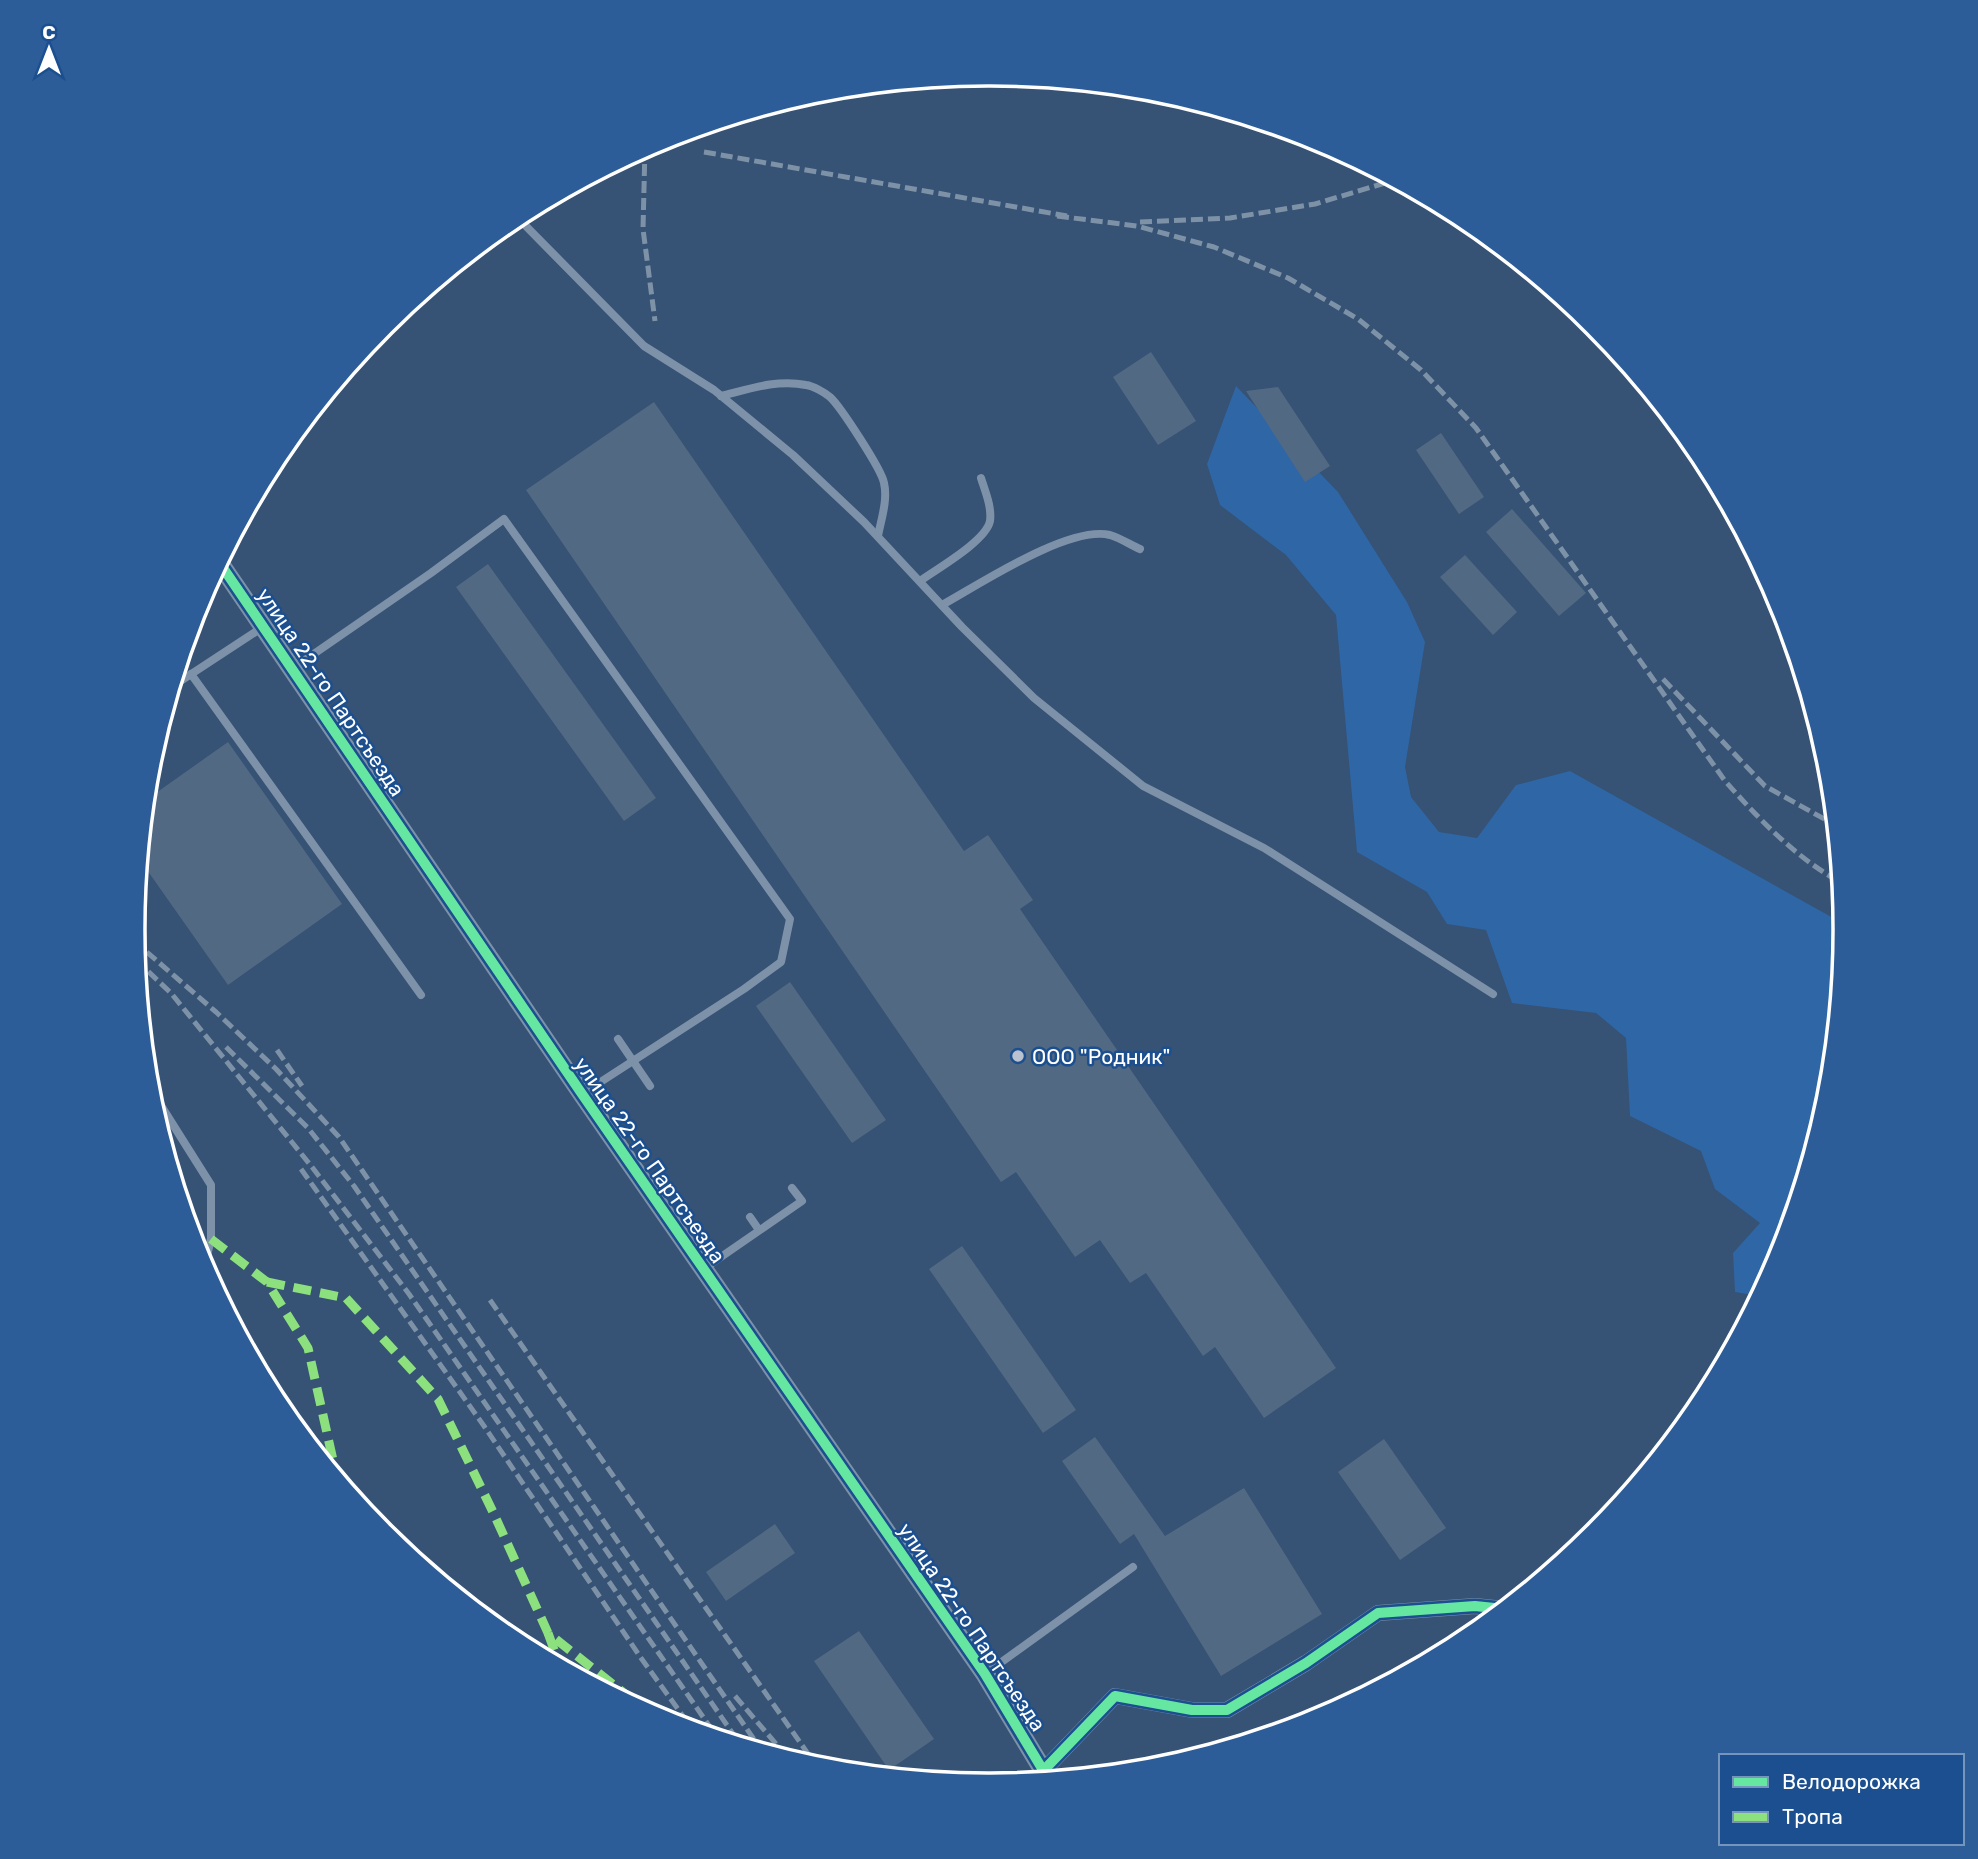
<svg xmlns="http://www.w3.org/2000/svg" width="1978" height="1859" viewBox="0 0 1978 1859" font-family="Rubik,sans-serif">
	<rect width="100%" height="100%" fill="#365274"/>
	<path fill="#2f66a5" d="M 1236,386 L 1338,492 L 1407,602 L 1425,642 L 1405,767 L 1411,797 L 1439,832 L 1477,838 L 1516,785 L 1570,771 L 1844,924 L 1828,1097 L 1780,1257 L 1759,1296 L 1735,1292 L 1733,1253 L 1760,1223 L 1715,1189 L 1701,1151 L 1630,1116 L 1626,1038 L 1596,1013 L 1512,1003 L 1486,930 L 1447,924 L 1427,892 L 1357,852 L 1336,615 L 1286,555 L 1220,505 L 1207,464 Z"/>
	<g fill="#526984">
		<path d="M 1151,352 L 1196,421 L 1158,445 L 1113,377 Z"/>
		<path d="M 1278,387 L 1330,466 L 1305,482 L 1246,391 Z"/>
		<path d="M 654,402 L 964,851 L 988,835 L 1033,900 L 1020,909 L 1336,1368 L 1264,1418 L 1215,1347 L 1203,1356 L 1146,1273 L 1130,1283 L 1100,1240 L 1075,1257 L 1016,1172 L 1001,1182 L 526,490 Z"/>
		<path d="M 1441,433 L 1484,497 L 1459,514 L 1416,450 Z"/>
		<path d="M 1512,509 L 1586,593 L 1559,616 L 1486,532 Z"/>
		<path d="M 1465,555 L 1517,612 L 1493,635 L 1440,577 Z"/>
		<path d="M 488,564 L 656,798 L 624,821 L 456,587 Z"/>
		<path d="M 228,742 L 342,904 L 228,985 L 140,860 L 146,800 Z"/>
		<path d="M 790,982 L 886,1120 L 852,1143 L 756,1006 Z"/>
		<path d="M 962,1246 L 1076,1410 L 1043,1433 L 929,1269 Z"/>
		<path d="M 1095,1437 L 1165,1536 L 1244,1488 L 1322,1614 L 1221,1676 L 1134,1534 L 1120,1544 L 1062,1461 Z"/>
		<path d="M 1384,1439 L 1446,1528 L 1400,1560 L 1338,1472 Z"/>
		<path d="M 775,1524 L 795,1553 L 726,1601 L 706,1572 Z"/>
		<path d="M 859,1631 L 934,1739 L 889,1770 L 814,1661 Z"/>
	</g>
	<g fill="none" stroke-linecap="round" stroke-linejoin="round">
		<g stroke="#7d92a8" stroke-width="8">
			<path d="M 516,216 L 644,346 L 714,390 L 793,455 L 864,522 L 962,627 L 1034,698 L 1143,786 L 1264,848 L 1493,994"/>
			<path d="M 721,396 C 749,389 777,379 806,385 C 813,386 824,392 830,397 C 840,406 882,470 884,483 C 888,500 881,520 878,536"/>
			<path d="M 920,581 C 938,568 986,541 990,521 C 992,507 985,491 981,478"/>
			<path d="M 942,605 C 980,584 1069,525 1110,535 C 1120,538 1131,545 1140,549"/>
			<path d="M 292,669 L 431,573 L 504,519 L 790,919 L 781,962 L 744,989 L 582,1094"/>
			<path d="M 191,674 L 421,995"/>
			<path d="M 173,686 L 263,627"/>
			<path d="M 618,1039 L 650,1086"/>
			<path d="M 148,1085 L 211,1185 L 211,1239 L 204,1268"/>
			<path d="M 750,1217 L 759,1230"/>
			<path d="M 705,1268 L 802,1201 L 792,1188"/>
			<path d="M 985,1674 L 1133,1567"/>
		</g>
		<path stroke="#7d92a8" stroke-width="16" d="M 1043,1771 L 1115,1696 L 1192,1710 L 1227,1710 L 1306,1663 L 1378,1613 L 1475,1606 L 1504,1609"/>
		<path stroke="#7d92a8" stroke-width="19" d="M 219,562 L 582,1094 L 985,1674 L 1049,1780"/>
		<g stroke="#7e92a7" stroke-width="5" stroke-dasharray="12 5" stroke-linecap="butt">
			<path d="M 645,147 L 643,229 L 655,321"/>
			<path d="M 704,152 L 1067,216"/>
			<path d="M 1057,216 L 1137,226 L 1214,247 L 1288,278 L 1358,319 L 1421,370 L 1476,428 L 1725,781 C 1760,820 1795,857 1840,882"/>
			<path d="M 1140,222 L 1230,218 L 1315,204 L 1395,180"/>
			<path d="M 1663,679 L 1765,786 L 1835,825"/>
			<path d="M 134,941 L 216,1012 L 276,1069 L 339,1137 L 762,1751"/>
			<path d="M 136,960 L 171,993 L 312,1167 L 409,1294 L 717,1737"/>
			<path d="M 226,1047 L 308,1128 L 354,1186 L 740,1744"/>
			<path d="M 277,1050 L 302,1086"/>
			<path d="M 301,1169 L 484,1426 L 641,1658 L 693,1730"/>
			<path d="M 490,1300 L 818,1768"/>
			<path d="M 735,1696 L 789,1759"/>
		</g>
		<g stroke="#8de07e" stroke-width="9" stroke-dasharray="18 9" stroke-linecap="butt">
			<path d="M 211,1239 L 267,1282 L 308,1348 L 337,1478"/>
			<path d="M 267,1282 L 346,1298 L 438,1399 L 493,1512 L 548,1633 L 639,1705 L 640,1709"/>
			<path d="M 548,1633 L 560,1666"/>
		</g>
		<g stroke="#1b4f8f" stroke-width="15">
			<g id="cycleway">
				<path d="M 219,562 L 582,1094 L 985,1674 L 1049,1780"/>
				<path d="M 1043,1771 L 1115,1696 L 1192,1710 L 1227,1710 L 1306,1663 L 1378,1613 L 1475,1606 L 1504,1609"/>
			</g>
		</g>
		<use href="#cycleway" stroke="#66e7a1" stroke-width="10"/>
	</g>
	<circle fill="#b9c2ce" stroke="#1b4f8f" stroke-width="2.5" cx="1018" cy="1056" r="7"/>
	<g text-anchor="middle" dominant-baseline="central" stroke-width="5" stroke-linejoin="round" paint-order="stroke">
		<g font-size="21" fill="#fff" stroke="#1b4f8f">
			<text transform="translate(331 692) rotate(56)">улица 22-го Партсъезда</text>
			<text transform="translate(650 1160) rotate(55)">улица 22-го Партсъезда</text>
			<text transform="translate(972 1627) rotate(56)">улица 22-го Партсъезда</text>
		</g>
		<g font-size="21" fill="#fff" stroke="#1b4f8f" text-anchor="start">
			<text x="1032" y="1056">ООО "Родник"</text>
		</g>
	</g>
	<path d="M0 0H1978V1859H0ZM988 86H990A843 843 0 0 1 1833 929V930A843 843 0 0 1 990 1773H988A843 843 0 0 1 145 930V929A843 843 0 0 1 988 86Z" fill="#2d5d98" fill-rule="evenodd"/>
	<path fill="none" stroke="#fff" stroke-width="3.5" d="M988 86H990A843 843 0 0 1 1833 929V930A843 843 0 0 1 990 1773H988A843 843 0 0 1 145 930V929A843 843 0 0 1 988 86Z"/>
	<rect x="1719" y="1754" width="245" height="91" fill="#1b4f8f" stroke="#7695bc" stroke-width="2"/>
	<rect x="1733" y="1777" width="35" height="10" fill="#66e7a1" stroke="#7695bc" stroke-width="2"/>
	<text x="1782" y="1789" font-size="21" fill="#ffffff">Велодорожка</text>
	<rect x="1733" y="1812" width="35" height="10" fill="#8de07e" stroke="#7695bc" stroke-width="2"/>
	<text x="1782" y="1824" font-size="21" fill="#ffffff">Тропа</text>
	<g transform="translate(49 49)" stroke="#1b4f8f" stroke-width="5" paint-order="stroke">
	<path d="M0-5L12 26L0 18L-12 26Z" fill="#ffffff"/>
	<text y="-10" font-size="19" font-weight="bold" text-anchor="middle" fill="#ffffff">С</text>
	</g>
</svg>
